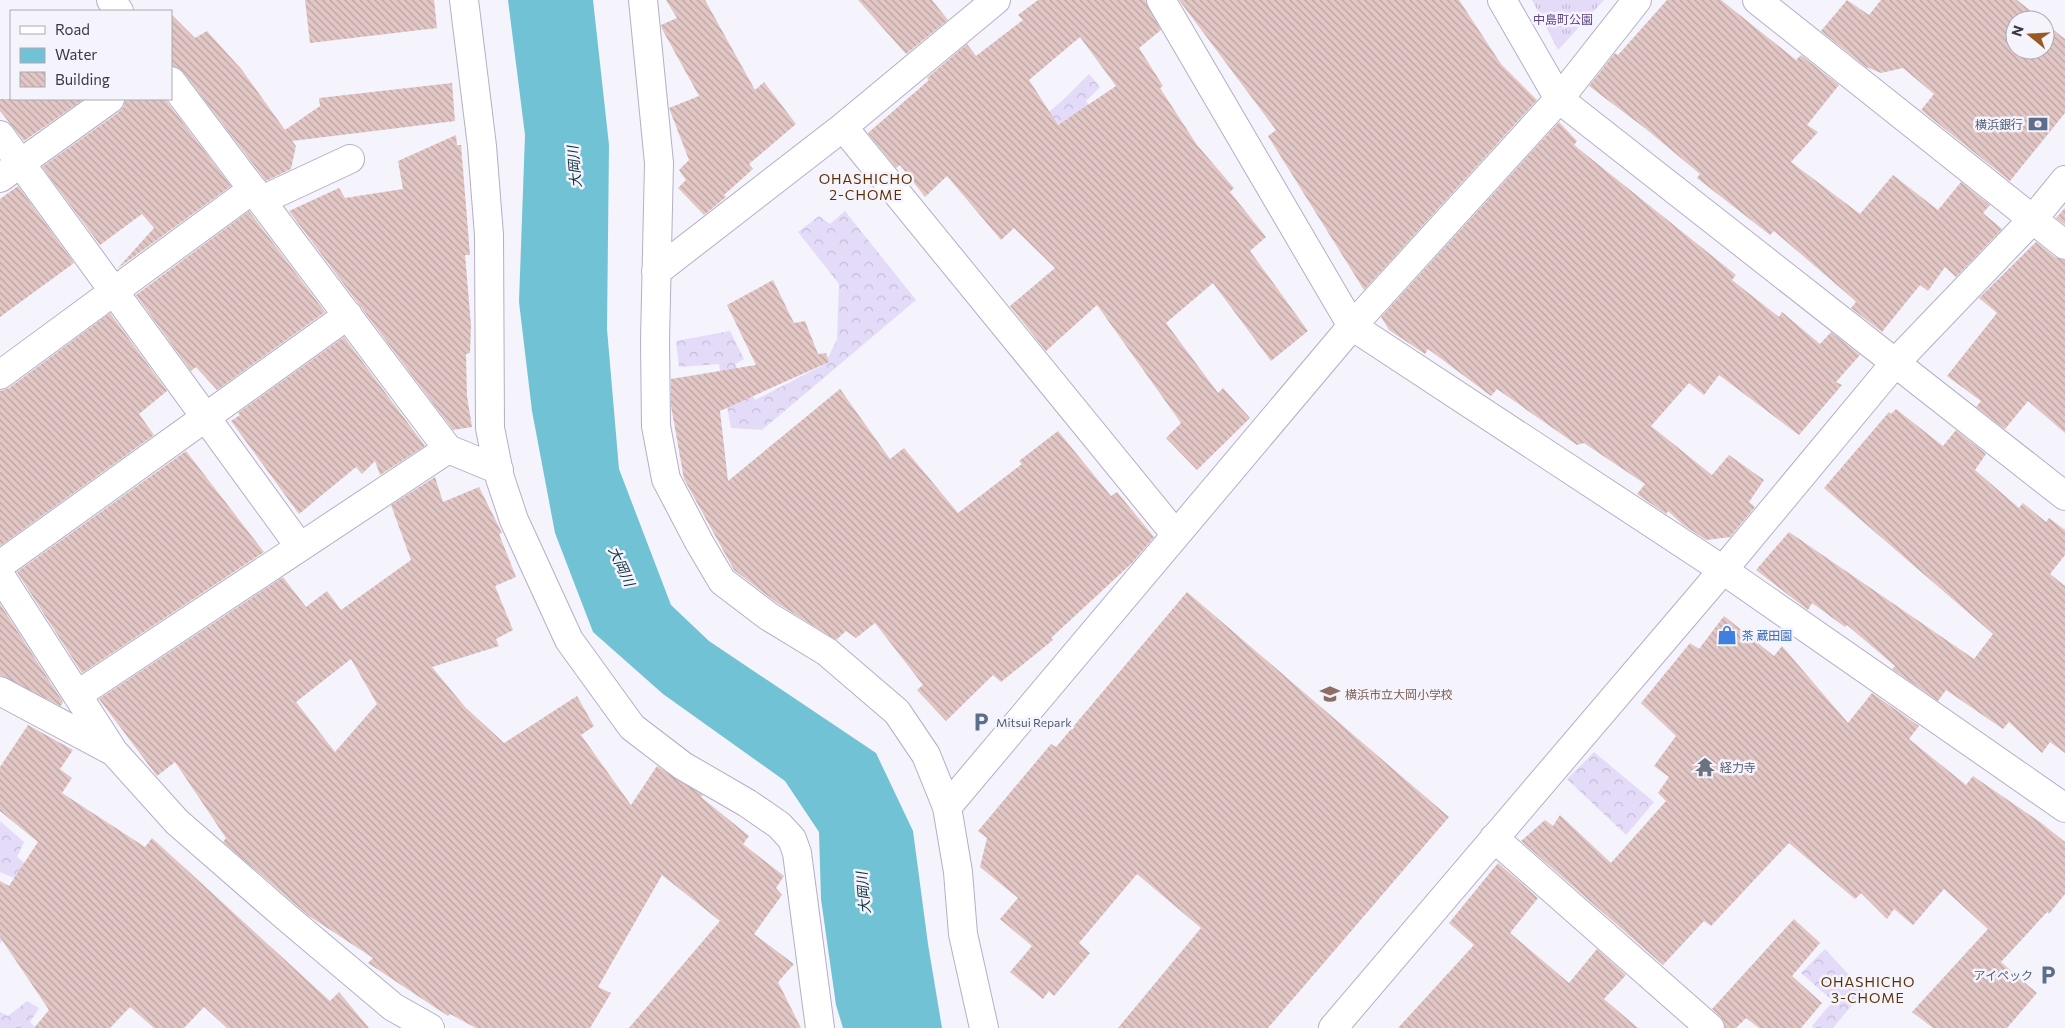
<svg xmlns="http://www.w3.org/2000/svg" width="2065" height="1028" font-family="Commissioner,'Noto Sans JP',sans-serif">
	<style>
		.forest { fill: url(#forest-crowns) }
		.park { fill: url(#park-tufts) }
		.water { fill: #71c2d5 }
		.building { fill: url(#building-back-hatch); fill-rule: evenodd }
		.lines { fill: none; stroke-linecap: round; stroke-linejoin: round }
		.minor-casing { stroke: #b5afc5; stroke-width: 30 }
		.minor { stroke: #fff; stroke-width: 28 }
		.labels { text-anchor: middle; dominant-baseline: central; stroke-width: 5; stroke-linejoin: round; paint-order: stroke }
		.park-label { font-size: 12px; fill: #5e4389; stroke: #f5f3fc }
		.service-label { font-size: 12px; fill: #4e5e75; stroke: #f5f3fc; text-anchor: end }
		.shop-label { font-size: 12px; fill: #366cbe; stroke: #f5f3fc; text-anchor: start }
		.education-label { font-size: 12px; fill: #785e54; stroke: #f5f3fc; text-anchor: start }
		.worship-label { font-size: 12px; fill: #5b616d; stroke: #f5f3fc; text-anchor: start }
		.water-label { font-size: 14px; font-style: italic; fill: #0a323b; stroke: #f5f3fc }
		.neighbourhood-label { font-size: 14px; letter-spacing: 1px; fill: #5b3108; stroke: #f5f3fc }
	</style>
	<defs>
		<pattern id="forest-crowns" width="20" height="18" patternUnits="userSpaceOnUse" patternTransform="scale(1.25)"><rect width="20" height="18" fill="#e4dbf9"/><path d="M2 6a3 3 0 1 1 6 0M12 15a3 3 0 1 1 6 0" fill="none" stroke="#c4bdd7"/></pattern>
		<pattern id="park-tufts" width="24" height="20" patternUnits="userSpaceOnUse" patternTransform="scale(1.25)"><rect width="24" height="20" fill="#e4dbf9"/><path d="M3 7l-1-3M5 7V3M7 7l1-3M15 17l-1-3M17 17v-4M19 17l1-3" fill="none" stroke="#c4bdd7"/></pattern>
		<pattern id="building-back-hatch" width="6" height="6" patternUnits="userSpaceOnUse" patternTransform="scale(1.25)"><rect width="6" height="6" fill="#e2c7c5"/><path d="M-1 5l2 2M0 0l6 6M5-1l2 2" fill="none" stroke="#b8a3a2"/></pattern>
	</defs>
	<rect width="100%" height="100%" fill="#f5f3fc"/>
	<!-- forest -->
	<path class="forest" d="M1089,74L1100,87L1086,101L1109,137L1074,115L1043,133L1039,120L1063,100Z
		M845,211L916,300L762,430L731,428L719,364L679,367L676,341L730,331L744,359L735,364L755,400L825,364L837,339L839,284L798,232L819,216L830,224Z
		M1594,752L1654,802L1626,835L1567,779Z
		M0,821L24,842L17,857L60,888L30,889L0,944V927L19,880L0,872Z
		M1825,949L1864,991L1833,1028H1813L1812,1026L1833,1001L1801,973Z
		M27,1001L39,1008L30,1022L36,1028H0V1012L8,1016Z"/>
	<!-- park -->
	<path class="park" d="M1532,0H1604L1558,50Z"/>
	<!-- water -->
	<path class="water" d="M508,0H593L609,145L607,329L619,469L671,605L709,641L876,753L913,831L928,944L942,1028H843L836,1005L821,899L819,832L785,781L663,694L593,632L555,533L532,411L519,302L525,135Z"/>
	<!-- building -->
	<path class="building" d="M305,0H434L437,28L310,43Z
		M666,0H705L755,90L764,82L796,124L749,164L753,169L724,195L726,197L704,215L678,188L686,180L679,170L689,160L669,108L699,96L662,29L661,25L677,18Z
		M858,0H932L948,20L906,54Z
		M1038,0H1145L1161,30L1139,48L1163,86L1160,88L1197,145L1234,188L1230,192L1266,237L1250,251L1308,331L1271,361L1213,283L1166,323L1218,393L1223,388L1250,418L1197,470L1166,438L1181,423L1097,305L1046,351L1010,306L1055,268L1014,228L1001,240L947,176L925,197L900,165L896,168L868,133L929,80L927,78L967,44L976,56L1023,20L1018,15ZM1080,37L1116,86L1058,125L1029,80Z
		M1179,0H1459L1501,64L1537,100L1364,290L1268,136L1276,130Z
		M1667,0H1721L1796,60L1801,55L1839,85L1807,125L1818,132L1791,162L1860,214L1893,175L1938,210L1961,182L1990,205L1983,213L2002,229L1956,277L1945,267L1928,291L1920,285L1882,332L1851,308L1856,302L1852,298L1774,231L1770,235L1697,178L1700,174L1646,129L1589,86L1615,53L1618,55Z
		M1847,0L1869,15L1881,0H2017L2042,20H2015V50H2045V23L2065,39V113L2010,181L1921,110L1934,94L1903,68L1881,73L1866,67L1821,31Z
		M171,14L195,38L207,31L242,70L285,130L320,106L319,98L452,83L455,121L292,141L296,146L291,169L266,181L183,72L171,66Z
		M0,99H84L24,141L0,111Z
		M125,99H165L231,186L117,269L154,228L142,214L100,245L42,167L119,112L124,106Z
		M1559,122L1577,141L1574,145L1736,275L1732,280L1779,317L1782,312L1820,344L1831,332L1860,355L1836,382L1842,385L1799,435L1719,375L1704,395L1689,383L1651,426L1712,475L1729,455L1764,480L1749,502L1755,507L1730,537L1706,540L1682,524L1668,511L1666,514L1637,494L1645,484L1584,443L1577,445L1497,389L1491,396L1428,349L1425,354L1389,330L1381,317Z
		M456,135L457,145H461L470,255H465L471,325L470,353L466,354L467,396L472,427L453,430L289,211L339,188L345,198L403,189L398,161Z
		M18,186L74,263L0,317V199Z
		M2065,208V225L2056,218Z
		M249,211L325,312L217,390L196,367L191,371L136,295Z
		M2036,242L2055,257L2065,260V433L2028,401L2005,429L1976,407L1981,401L1947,376L1997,313L1979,298Z
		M773,280L794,323L805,321L818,354L826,353L829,362L720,411L728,481L840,389L890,459L904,448L958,513L1022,464L1019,461L1058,431L1111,496L1117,492L1154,537L1132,563L1051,638L1053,640L1001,682L993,675L946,721L917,690L923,685L875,623L856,638L846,631L836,640L777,603L734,570L684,479L671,406V379L756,365L727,305Z
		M110,313L167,391L139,414L154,435L0,546V391L9,388Z
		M344,337L425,446L380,475L375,461L362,474L356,467L299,514L231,421L240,415L238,413Z
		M1896,409L1943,446L1956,430L1986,454L1975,470L2019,508L2023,503L2046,522L2049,518L2065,530V555L2050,574L2065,586V753L2050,742L2042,753L2009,722L2003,729L1946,690L1938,701L1892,669L1895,666L1847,625L1845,627L1812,603L1808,610L1756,570L1789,532L1974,659L1993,634L1824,488L1889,412L1891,414Z
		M186,451L264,552L82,673L17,572Z
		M435,477L443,502L479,487L502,533L499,534L516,577L495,586L513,630L496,639L499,646L432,667L465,707L504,743L577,696L594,726L581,735L631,805L657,766L703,795L701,797L749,836L743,844L784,876L776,888L782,895L754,934L794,964L778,982L801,1028H629L720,921L662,875L598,987L611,993L590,1028H476L450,1014L448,1016L368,963L373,958L309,916L223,842L226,838L175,762L157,776L99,699L283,577L306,607L327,591L341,610L411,560L391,505ZM351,659L377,704L335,752L296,702Z
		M1187,592L1449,817L1268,1028H1118L1201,928L1137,874L1079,943L1090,953L1054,996L1049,991L1043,999L1010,972L1032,946L1000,919L1018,898L980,867L987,838L978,831L1051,744L1056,747Z
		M0,604L63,702L61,706L0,675Z
		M1724,616L1774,656L1782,646L1848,723L1872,693L1919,726L1909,739L1966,785L1973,776L2040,822L2065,842V894L2049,914L2047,912L2001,962L2037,993L2007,1028H1933L1912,1012L1988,929L1944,889L1913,925L1894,909L1887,919L1861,893L1855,899L1789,843L1711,926L1704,921L1663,965L1521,841L1545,820L1553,826L1560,815L1611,863L1666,801L1658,793L1669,777L1654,766L1676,736L1641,703L1690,643L1699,649Z
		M28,725L73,750L60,769L72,778L62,793L145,847L152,838L330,1001L339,992L369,1028H227L204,1007L184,1028H154L130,1007L110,1028H34L49,1010L0,937V881L9,886L38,842L0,811V767Z
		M1498,863L1538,898L1510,933L1569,983L1597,949L1626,975L1604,999L1638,1028H1398L1474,945L1449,923Z
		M1794,919L1820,943L1792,976L1822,1003L1801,1028H1759L1746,1018L1736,1028H1725L1721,1017L1712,1009Z"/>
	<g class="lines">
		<defs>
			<path id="minor" d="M111,0L119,11
				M464,0L482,146L489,235L490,428L500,478L514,520L569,640L632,727L683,766L747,803L779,825L792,839L797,853L820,1028
				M643,0L659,163L655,341L656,426L666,479L699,542L722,581L768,616L827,652L897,712L926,755L947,807L958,872L963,934L984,1028
				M1161,0L1352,326L1723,570L2065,808
				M1502,0L1559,99L2065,496
				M1757,0L2065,245
				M171,81L448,449L499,470
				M843,127L1176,535
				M0,135L300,547
				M0,178L110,99
				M262,200L350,159
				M656,272L843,127L996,0
				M0,375L253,189
				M0,565L348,315
				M0,575L112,749
				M0,691L114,752L177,822L285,916L393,1007L430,1028
				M77,695L448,449
				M947,807L1352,326L1559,99L1637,0
				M1494,838L1710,1028
				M1333,1028L1723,570L1895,363L2033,219L2065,180"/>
		</defs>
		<!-- minor casing -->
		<use href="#minor" class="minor-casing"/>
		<!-- minor -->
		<use href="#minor" class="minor"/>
	</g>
	<!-- icons -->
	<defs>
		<symbol id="bank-bare" viewBox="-9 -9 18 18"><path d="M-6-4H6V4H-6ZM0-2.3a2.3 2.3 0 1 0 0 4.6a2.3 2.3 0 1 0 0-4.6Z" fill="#5c6f8a" stroke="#f5f3fc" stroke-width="2.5" paint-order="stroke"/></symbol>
		<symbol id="shop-bare" viewBox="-9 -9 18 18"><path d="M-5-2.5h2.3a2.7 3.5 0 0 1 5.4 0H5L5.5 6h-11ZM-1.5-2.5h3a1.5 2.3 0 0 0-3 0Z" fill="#3f7fe0" stroke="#f5f3fc" stroke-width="2.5" paint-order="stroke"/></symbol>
		<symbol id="school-bare" viewBox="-9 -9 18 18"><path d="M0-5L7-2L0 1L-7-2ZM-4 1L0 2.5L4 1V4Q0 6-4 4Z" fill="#8d6e63" stroke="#f5f3fc" stroke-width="2.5" paint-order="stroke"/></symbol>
		<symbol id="parking-bare" viewBox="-9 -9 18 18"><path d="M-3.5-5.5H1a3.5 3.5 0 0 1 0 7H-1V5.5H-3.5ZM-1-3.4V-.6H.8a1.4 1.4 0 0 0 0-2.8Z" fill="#5c6f8a" stroke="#f5f3fc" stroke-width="2.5" paint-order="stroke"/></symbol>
		<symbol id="temple-bare" viewBox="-9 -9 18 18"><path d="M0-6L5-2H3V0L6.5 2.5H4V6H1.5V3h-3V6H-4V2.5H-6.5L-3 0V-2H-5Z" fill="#6b7280" stroke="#f5f3fc" stroke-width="2.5" paint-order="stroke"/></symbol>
	</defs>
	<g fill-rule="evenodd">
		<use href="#bank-bare" x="2024" y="110" width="28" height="28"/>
		<use href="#shop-bare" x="1713" y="621" width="28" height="28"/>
		<use href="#school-bare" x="1316" y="680" width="28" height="28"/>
		<use href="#parking-bare" x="967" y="708" width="28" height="28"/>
		<use href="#temple-bare" x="1691" y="753" width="28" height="28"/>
		<use href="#parking-bare" x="2034" y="961" width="28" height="28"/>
	</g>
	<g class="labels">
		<!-- park labels -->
		<g class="park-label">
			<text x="1563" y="19">中島町公園</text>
		</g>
		<!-- service labels -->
		<g class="service-label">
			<text x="2023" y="124">横浜銀行</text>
			<text x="996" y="722" text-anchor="start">Mitsui Repark</text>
			<text x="2033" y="975">アイペック</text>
		</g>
		<!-- shop labels -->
		<g class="shop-label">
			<text x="1742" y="635">茶 蔵田園</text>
		</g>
		<!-- education labels -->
		<g class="education-label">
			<text x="1345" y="694">横浜市立大岡小学校</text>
		</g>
		<!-- worship labels -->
		<g class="worship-label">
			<text x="1720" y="767">経力寺</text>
		</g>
		<!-- water labels -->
		<g class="water-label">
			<text transform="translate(574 167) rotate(-95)">大岡川</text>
			<text transform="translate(622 566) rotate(65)">大岡川</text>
			<text transform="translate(863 893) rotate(-95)">大岡川</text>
		</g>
		<!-- neighbourhood labels -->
		<g class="neighbourhood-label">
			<text x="866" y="178">OHASHICHO<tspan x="866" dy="16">2-CHOME</tspan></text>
			<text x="1868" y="981">OHASHICHO<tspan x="1868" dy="16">3-CHOME</tspan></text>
		</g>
	</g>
	<!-- legend -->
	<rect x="10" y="10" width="162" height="90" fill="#f5f3fc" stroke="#aba9b2"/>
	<rect x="20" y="26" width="25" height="8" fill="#ffffff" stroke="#aba9b2"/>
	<text x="55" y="35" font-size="15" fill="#3c3942">Road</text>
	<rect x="20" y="48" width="25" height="15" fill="#71c2d5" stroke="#aba9b2"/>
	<text x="55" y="60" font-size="15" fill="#3c3942">Water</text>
	<rect x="20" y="72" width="25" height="15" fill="url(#building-back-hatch)" stroke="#aba9b2"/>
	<text x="55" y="85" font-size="15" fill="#3c3942">Building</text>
	<!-- north arrow -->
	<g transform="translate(2030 35) rotate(288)"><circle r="24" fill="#f5f3fc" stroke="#aba9b2"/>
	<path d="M0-4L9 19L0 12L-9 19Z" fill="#9a5a23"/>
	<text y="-8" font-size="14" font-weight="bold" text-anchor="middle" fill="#3c3942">N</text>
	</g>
</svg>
